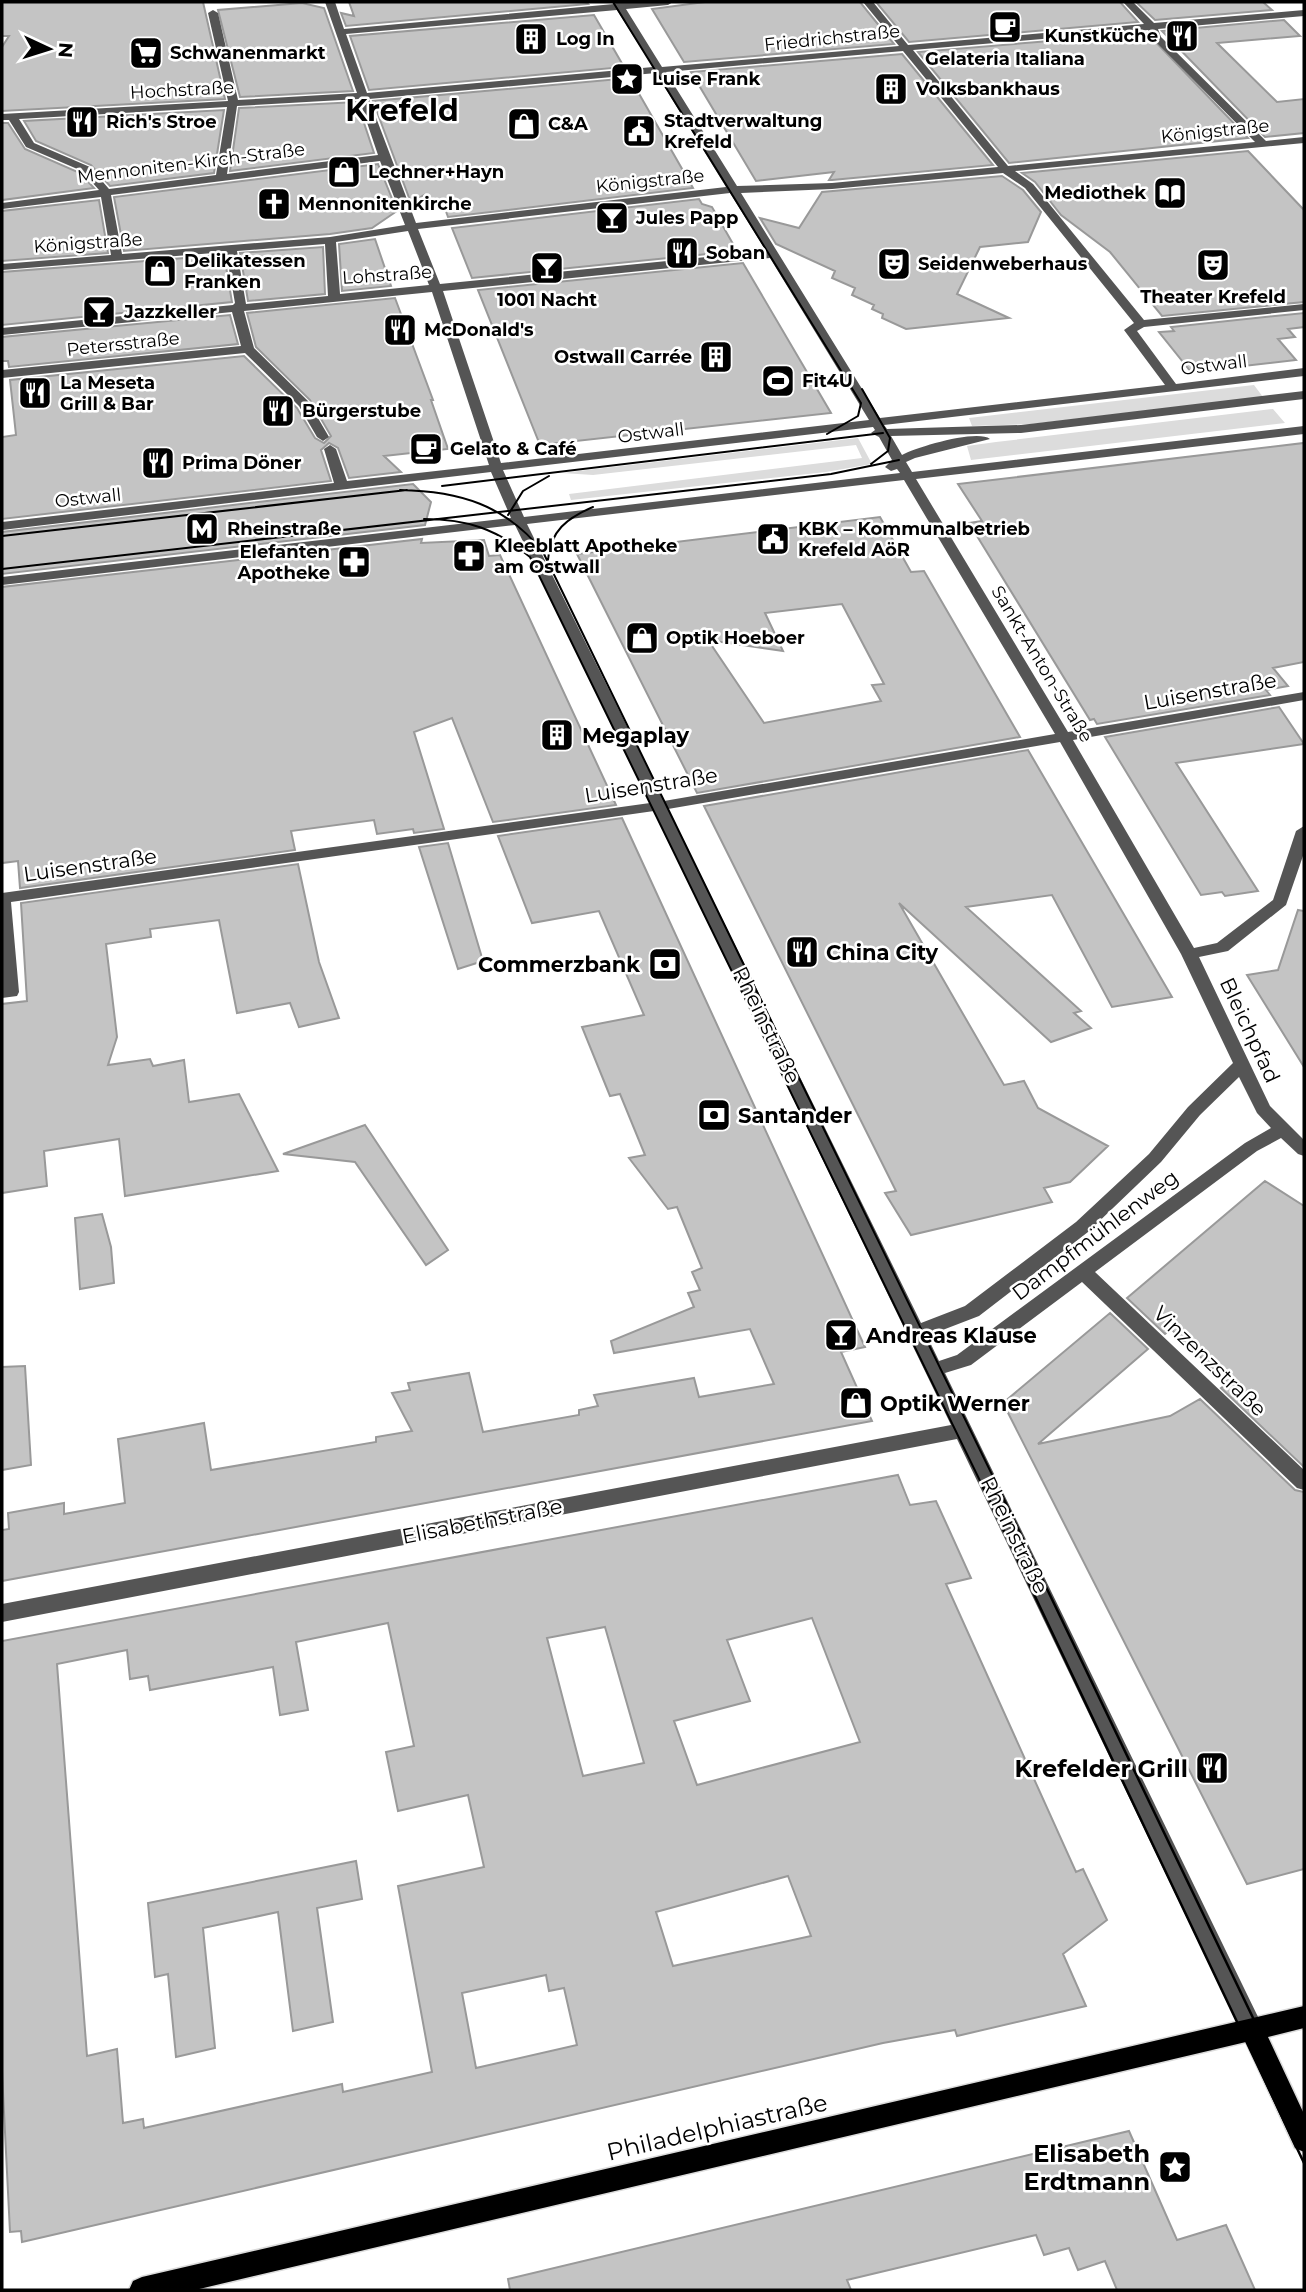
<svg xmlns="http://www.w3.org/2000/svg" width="1306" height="2292" font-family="Montserrat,sans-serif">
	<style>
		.green { fill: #dcdcdc }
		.building { fill: #c4c4c4; stroke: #999; stroke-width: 2; fill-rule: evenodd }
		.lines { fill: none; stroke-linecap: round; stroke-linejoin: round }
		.major-casing { stroke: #dbdbdb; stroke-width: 3 }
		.minor { fill: #555; fill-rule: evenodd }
		.major { fill: #000; fill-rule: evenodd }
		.tram-far1 { stroke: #000; stroke-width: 2 }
		.tram { stroke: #000; stroke-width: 2.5 }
		.labels { text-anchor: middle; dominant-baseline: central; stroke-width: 5; stroke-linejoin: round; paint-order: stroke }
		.far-poi-label { font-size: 18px; font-weight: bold; fill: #000; stroke: #fff; text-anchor: start }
		.far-street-label { font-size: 18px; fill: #000; stroke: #fff }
		.street-label { font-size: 21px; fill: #000; stroke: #fff }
		.poi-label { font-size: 21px; font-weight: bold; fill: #000; stroke: #fff; text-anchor: start }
		.near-poi-label { font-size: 24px; font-weight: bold; fill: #000; stroke: #fff; text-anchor: end }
		.near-street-label { font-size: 24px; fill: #000; stroke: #fff }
		.far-town-label { font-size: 30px; font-weight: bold; fill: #000; stroke: #fff }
	</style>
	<rect width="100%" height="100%" fill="#fff"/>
	<!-- green -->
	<path class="green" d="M1254,385L1263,397L1031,424L972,426L969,418Z
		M1273,409L1285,423L971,460L967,446L996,442Z
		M858,438L872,464L826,472L571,500L569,494L862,458L856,445L593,475L562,473Z"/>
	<!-- building -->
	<path class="building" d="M2,2H203L225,99L2,111V47L9,36H2Z
		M349,2H586L588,4L346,26L341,13L354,16Z
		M705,2H860L894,44L684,62L652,9Z
		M876,2H1120L1138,22L909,42Z
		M1136,2H1263L1272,10L1155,20Z
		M302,3L324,8L353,91L240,97L218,10Z
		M594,15L624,67L369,90L350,36Z
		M1284,20L1300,36L1217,43L1277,102L1304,99V133L1265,137L1162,31Z
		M1147,33L1248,138L1009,163L918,52Z
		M902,54L993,165L832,180H829L834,172L756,181L691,72Z
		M630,78L693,188L448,217L444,206L428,207L424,195L411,203L373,101Z
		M357,102L374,153L230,171L239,108Z
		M224,110L214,173L110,186L91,165L36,141L24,121Z
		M2,123H8L25,149L80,173L94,188L2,200Z
		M1248,151L1304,210V302L1162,316L1110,252L1061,215L1035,182L1022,173Z
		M378,164L397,211L372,228L330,234L124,251L114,197Z
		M1002,176L1023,190L1041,212L1028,242L980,247L957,294L1009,318L906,329L882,318L883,314L872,309L874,305L852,295L855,288L832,278L835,271L776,244L760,218L799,228L822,192Z
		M699,199L702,204L712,207L737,251L472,278L452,228Z
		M99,200L108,253L2,261V211Z
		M375,239L391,286L342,291L339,244Z
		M323,247L325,294L248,301L240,253Z
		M224,255L232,302L2,325V272Z
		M743,263L831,413L540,445L478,290Z
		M395,298L433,400H431L448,449L384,456L401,472L349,478L338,448L329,443L321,450L331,481L2,519V437L16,435L10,380L244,356L297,408L315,438L324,443L331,436L310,400L256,347L247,313Z
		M1304,313V327L1288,329L1295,337L1278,339L1296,360L1191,372L1159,332L1174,331L1171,327Z
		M230,315L238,344L9,367L8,361H2V337Z
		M1304,443V662L1273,668L1288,686L1266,690L1270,695L1097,724L1094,719L1090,720L969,523L982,521L958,484Z
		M413,484L431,502L425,525L2,574V532Z
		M880,517L911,572L924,571L1020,737L697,793L577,554ZM842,604L884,684L872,685L881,701L764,723L708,640L783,651L765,613Z
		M422,539L421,543L484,540L489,556L500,555L616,805L493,822L452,718L414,732L444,829L414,833L413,829L377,834L374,820L291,831L295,850L20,888L18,861L2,863V587Z
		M1279,707L1304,744L1176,763L1258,891L1225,896L1222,892L1201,895L1105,737Z
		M1028,750L1172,997L1112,1007L1052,895L966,907L1081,1011L1074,1013L1091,1028L1051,1042L899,903L1004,1085L1024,1081L1038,1108L1108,1146L1070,1182L1044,1188L1052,1202L911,1235L885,1193L896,1191L704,806Z
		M622,818L865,1347L841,1352L872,1421L2,1581V1530L9,1529L8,1513L64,1503V1514L125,1503L118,1439L204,1423L211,1470L376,1442V1437L412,1431L392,1393L410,1390L408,1383L469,1373L483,1432L579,1415V1410L598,1406L594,1395L694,1378L699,1397L774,1384L750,1329L614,1353L611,1341L694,1307L688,1293L700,1290L692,1272L702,1268L677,1207L668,1209L629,1158L645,1155L620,1094L610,1096L582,1027L644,1015L599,911L532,923L498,836Z
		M448,843L483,961L458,969L419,847Z
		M298,864L319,962L339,1018L299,1027L290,1003L237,1013L219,920L150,929L151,937L106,944L117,1037L108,1065L150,1059L153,1066L184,1060L189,1102L239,1094L278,1171L125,1196L119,1139L44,1151L47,1186L2,1193V1004L27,1001L21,903Z
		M1298,910L1304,911V1067L1247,975L1278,970Z
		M365,1125L448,1250L426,1265L355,1162L283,1154Z
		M1265,1181L1304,1206V1467L1221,1388L1228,1383L1171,1329L1165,1334L1127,1298Z
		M102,1214L111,1247L114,1283L80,1289L75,1218Z
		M1110,1313L1148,1349L1038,1444L1170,1416L1200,1399L1295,1490L1304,1492V1869L1247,1884L1003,1403Z
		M25,1366L31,1465L2,1470V1367Z
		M898,1475L910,1505L936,1501L971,1578L946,1584L1076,1872L1083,1869L1107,1920L1063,1954L1086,2006L957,2036L955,2030L883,2043L22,2242L21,2231L10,2232L2,2072V1641ZM812,1618L860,1742L697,1785L674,1721L750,1701L727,1640ZM388,1623L414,1746L386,1752L398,1811L468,1795L484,1867L398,1886L432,2072L343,2092L342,2084L144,2128L143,2119L123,2123L117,2049L87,2056L57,1664L127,1650L130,1679L148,1676L150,1690L273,1667L280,1715L308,1710L296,1642ZM605,1627L644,1763L583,1776L547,1638ZM788,1876L811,1936L673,1966L656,1912ZM546,1975L549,1991L564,1988L577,2045L476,2068L462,1993Z
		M356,1861L362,1899L317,1908L333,2022L293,2031L278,1912L203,1928L215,2048L176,2057L168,1974L155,1977L148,1903Z
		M1129,2131L1177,2240L1226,2225L1255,2290H1117L1105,2261L1078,2270L1069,2248L1044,2255L1036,2235L847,2280L851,2290H510L508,2279Z"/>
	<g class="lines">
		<defs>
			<path id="major" d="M1304,2006V2028L1268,2037L1304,2114V2152L1295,2148L1246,2042L195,2290H129L133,2281L142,2277Z"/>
		</defs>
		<!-- major casing -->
		<use href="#major" class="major-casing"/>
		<!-- minor -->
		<path class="minor" d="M325,2H335L344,29L614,4L612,2H673L668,5L626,9L662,67L899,46L863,2H873L908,45L1144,24L1123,2H1133L1154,23L1304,10V16L1158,29L1161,37L1266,141L1304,137V143L1015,171L1033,184L1144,320L1304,304V310L1144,327L1137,331L1176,384L1304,368V376L884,425L887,429L1021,425L1304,391V399L1021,433L891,436L902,455C917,447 977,429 990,439L915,458L906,462L912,472L1304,426V434L916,479L1068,732L1304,692V700L1073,740L1194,948L1217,943L1273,900L1296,831L1304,826V853L1286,905L1228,951L1199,957L1270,1106L1304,1140V1156L1298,1154L1281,1138L1257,1151L1095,1272L1304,1470V1490L1297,1488L1082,1282L971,1365L945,1373L1260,2021L1264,2029L1260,2037L1252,2040L1244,2037L957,1439L2,1622V1604L951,1425L654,811L11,902L19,992L17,996L2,998V893L650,803L515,525L2,585V577L511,518L491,472L2,530V522L334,483L324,449L330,445L336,449L347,481L489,465L432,292L244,311L254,348L308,401L329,437L323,441L317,437L299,406L245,353L2,378V370L241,346L232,312L2,335V328L233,305L235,303L226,252L2,270V264L111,255L101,197L2,209V203L99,190L82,171L26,147L9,120H2V114L228,101L208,13L213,10L218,13L238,100L357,93ZM617,10L653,67L367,93L346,34ZM1148,30L1154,40L1255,142L1008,166L913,50ZM903,51L998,167L832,183L737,186L666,72ZM656,73L726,187L416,223L369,99ZM359,99L378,155L227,174L237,106ZM227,107L216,175L109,189L90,167L34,143L19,119ZM380,161L405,225L330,237L122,254L111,195ZM1003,173L1025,188L1134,323L1124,330L1165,385L880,418L741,193L832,189ZM730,193L766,251L440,284L418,229ZM408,231L429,285L340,294L336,242ZM325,244L328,296L246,304L237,251ZM770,258L869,420L501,463L443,291ZM873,427L875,430L871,433L879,437L892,460L885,467L891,471L897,469L900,473L524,517L503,470ZM904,480L1055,734L664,801L527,524ZM1060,742L1181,954L1233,1063L1188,1107L1149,1154L1076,1222L965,1306L921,1323L668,809ZM1239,1077L1257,1113L1271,1128L1245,1143L957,1355L939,1361L927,1336L979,1316L1088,1232L1161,1162L1200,1115Z"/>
		<!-- major -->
		<use href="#major" class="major"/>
		<!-- tram-far1 -->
		<path class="tram-far1" d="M613,2L861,403L858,416L827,434
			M862,389L890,438L888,451L871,464
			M442,486L883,433
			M400,490C459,491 506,505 543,552L999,1489
			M508,515L523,491L549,476
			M424,519C467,519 497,529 530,557L984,1489
			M2,536L407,490
			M548,560C550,531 567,518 593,507
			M2,569L831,474L899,460"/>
		<!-- tram -->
		<path class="tram" d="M983,1487L1304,2163
			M998,1487L1304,2124"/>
	</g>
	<!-- icons -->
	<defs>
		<symbol id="cafe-square" viewBox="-11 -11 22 22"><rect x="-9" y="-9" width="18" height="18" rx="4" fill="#000" stroke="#fff"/><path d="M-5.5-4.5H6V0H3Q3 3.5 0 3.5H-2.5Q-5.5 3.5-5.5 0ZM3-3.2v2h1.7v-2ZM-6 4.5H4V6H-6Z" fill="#fff"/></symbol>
		<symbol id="restaurant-square" viewBox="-11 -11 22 22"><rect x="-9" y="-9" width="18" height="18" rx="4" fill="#000" stroke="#fff"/><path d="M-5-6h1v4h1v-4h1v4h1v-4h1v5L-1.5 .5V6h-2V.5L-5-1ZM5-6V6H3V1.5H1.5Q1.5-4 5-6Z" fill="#fff"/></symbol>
		<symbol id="building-square" viewBox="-11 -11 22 22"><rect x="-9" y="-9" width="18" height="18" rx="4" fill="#000" stroke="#fff"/><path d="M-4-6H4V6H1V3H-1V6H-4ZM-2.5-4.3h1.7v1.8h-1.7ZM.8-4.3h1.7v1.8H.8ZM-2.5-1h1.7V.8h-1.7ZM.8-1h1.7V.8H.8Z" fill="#fff"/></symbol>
		<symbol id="supermarket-square" viewBox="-11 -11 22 22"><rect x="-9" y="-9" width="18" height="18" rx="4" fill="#000" stroke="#fff"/><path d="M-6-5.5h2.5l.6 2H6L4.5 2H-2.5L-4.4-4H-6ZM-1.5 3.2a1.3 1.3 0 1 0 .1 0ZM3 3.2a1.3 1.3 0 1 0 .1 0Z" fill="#fff"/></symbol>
		<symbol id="sight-square" viewBox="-11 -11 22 22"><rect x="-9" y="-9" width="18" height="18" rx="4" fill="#000" stroke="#fff"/><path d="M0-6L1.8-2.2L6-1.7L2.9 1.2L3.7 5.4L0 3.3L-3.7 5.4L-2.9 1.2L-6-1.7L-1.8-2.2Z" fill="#fff"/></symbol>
		<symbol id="shop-square" viewBox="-11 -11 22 22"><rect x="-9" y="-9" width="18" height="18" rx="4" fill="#000" stroke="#fff"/><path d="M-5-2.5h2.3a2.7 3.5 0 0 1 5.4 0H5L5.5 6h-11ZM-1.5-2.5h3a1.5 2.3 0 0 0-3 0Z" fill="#fff"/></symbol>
		<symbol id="civic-square" viewBox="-11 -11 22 22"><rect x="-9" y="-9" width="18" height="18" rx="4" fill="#000" stroke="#fff"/><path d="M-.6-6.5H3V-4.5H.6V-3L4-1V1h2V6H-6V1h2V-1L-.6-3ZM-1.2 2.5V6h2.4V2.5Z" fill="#fff"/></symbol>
		<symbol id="library-square" viewBox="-11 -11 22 22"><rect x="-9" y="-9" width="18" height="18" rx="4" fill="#000" stroke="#fff"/><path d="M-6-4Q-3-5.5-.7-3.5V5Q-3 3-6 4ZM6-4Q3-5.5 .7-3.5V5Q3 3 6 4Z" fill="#fff"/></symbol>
		<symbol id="church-square" viewBox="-11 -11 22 22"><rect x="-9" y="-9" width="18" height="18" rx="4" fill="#000" stroke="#fff"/><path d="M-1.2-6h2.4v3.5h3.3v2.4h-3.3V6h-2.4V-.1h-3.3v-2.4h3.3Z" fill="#fff"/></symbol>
		<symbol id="bar-square" viewBox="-11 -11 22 22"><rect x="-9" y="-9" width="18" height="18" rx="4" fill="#000" stroke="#fff"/><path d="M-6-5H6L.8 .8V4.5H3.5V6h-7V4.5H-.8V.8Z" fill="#fff"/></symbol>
		<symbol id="theatre-square" viewBox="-11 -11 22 22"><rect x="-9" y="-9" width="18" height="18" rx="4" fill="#000" stroke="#fff"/><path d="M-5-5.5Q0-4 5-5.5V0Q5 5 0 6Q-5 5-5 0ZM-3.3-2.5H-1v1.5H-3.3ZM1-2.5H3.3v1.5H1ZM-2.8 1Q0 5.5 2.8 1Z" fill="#fff"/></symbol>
		<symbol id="stadium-square" viewBox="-11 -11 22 22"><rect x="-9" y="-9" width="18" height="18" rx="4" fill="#000" stroke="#fff"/><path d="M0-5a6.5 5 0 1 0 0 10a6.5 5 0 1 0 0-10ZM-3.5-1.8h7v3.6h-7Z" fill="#fff"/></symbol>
		<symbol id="metro-square" viewBox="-11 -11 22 22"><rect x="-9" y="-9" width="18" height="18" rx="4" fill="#000" stroke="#fff"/><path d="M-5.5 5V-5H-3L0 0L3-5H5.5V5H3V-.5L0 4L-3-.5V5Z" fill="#fff"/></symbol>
		<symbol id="pharmacy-square" viewBox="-11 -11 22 22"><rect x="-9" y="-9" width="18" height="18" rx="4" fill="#000" stroke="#fff"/><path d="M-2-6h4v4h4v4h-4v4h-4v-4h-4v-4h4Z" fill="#fff"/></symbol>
		<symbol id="bank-square" viewBox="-11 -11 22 22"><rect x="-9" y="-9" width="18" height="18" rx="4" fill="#000" stroke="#fff"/><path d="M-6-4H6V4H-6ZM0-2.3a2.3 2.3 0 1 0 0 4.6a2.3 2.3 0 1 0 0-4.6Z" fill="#fff"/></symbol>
	</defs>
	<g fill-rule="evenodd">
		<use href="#cafe-square" x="986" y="8" width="38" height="38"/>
		<use href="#restaurant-square" x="1163" y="17" width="38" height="38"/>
		<use href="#building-square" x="512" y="20" width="38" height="38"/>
		<use href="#supermarket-square" x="127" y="34" width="38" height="38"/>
		<use href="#sight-square" x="608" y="60" width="38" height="38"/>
		<use href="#building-square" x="872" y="70" width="38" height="38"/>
		<use href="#restaurant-square" x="63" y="103" width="38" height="38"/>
		<use href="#shop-square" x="505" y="105" width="38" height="38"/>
		<use href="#civic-square" x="620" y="112" width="38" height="38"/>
		<use href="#shop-square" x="325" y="153" width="38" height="38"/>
		<use href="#library-square" x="1151" y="174" width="38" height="38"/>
		<use href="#church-square" x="255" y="185" width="38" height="38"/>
		<use href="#bar-square" x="593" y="199" width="38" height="38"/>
		<use href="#restaurant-square" x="663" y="234" width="38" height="38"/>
		<use href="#theatre-square" x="875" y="245" width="38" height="38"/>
		<use href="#theatre-square" x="1194" y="246" width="38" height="38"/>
		<use href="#bar-square" x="528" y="249" width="38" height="38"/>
		<use href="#shop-square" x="141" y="252" width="38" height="38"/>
		<use href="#bar-square" x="80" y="293" width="38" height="38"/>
		<use href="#restaurant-square" x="381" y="311" width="38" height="38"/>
		<use href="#building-square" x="697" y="338" width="38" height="38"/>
		<use href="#stadium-square" x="759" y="362" width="38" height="38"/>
		<use href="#restaurant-square" x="16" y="374" width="38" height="38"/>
		<use href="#restaurant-square" x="259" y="392" width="38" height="38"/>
		<use href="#cafe-square" x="407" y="430" width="38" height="38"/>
		<use href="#restaurant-square" x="139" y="444" width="38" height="38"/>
		<use href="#metro-square" x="183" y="510" width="38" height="38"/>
		<use href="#civic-square" x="754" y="520" width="38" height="38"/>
		<use href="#pharmacy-square" x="450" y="537" width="38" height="38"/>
		<use href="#pharmacy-square" x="335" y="543" width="38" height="38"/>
		<use href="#shop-square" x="623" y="619" width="38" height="38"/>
		<use href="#building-square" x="538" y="716" width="38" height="38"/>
		<use href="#restaurant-square" x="783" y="933" width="38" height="38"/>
		<use href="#bank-square" x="646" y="945" width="38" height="38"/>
		<use href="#bank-square" x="695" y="1096" width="38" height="38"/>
		<use href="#bar-square" x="822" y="1316" width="38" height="38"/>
		<use href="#shop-square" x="837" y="1384" width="38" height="38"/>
		<use href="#restaurant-square" x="1193" y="1749" width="38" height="38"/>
		<use href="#sight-square" x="1156" y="2148" width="38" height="38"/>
	</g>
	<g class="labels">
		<!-- far-poi labels -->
		<g class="far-poi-label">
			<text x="1158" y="36" text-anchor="end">Kunstküche</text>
			<text x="556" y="39">Log In</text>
			<text x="170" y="53">Schwanenmarkt</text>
			<text x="1005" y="59" text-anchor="middle">Gelateria Italiana</text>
			<text x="652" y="79">Luise Frank</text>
			<text x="916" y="89">Volksbankhaus</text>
			<text x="664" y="121">Stadtverwaltung<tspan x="664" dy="21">Krefeld</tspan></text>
			<text x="106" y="122">Rich's Stroe</text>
			<text x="548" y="124">C&amp;A</text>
			<text x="368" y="172">Lechner+Hayn</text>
			<text x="1146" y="193" text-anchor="end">Mediothek</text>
			<text x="298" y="204">Mennonitenkirche</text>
			<text x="636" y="218">Jules Papp</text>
			<text x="706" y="253">Soban</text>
			<text x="184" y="261">Delikatessen<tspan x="184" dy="21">Franken</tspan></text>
			<text x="918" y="264">Seidenweberhaus</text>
			<text x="1213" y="297" text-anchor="middle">Theater Krefeld</text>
			<text x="547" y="300" text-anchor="middle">1001 Nacht</text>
			<text x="124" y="312">Jazzkeller</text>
			<text x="424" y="330">McDonald's</text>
			<text x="692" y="357" text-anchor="end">Ostwall Carrée</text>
			<text x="802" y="381">Fit4U</text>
			<text x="60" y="383">La Meseta<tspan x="60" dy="21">Grill &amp; Bar</tspan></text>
			<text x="302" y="411">Bürgerstube</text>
			<text x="450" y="449">Gelato &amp; Café</text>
			<text x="182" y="463">Prima Döner</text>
			<text x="227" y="529">Rheinstraße</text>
			<text x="798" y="529">KBK – Kommunalbetrieb<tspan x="798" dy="21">Krefeld AöR</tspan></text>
			<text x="494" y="546">Kleeblatt Apotheke<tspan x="494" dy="21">am Ostwall</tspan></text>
			<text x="330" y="552" text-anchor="end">Elefanten<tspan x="330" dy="21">Apotheke</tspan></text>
			<text x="666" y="638">Optik Hoeboer</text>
		</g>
		<!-- far-street labels -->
		<g class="far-street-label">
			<text transform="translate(832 38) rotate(-6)">Friedrichstraße</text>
			<text transform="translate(182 90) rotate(-3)">Hochstraße</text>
			<text transform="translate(1215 131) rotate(-6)">Königstraße</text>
			<text transform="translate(191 163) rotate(-7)">Mennoniten-Kirch-Straße</text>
			<text transform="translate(650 181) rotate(-6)">Königstraße</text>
			<text transform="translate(88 243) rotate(-4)">Königstraße</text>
			<text transform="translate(387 275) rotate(-4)">Lohstraße</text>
			<text transform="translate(123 344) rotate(-6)">Petersstraße</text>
			<text transform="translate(1214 365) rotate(-7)">Ostwall</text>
			<text transform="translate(651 433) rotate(-7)">Ostwall</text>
			<text transform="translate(88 498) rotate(-6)">Ostwall</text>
			<text transform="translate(1042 664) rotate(59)">Sankt-Anton-Straße</text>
		</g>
		<!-- street labels -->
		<g class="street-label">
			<text transform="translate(1210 691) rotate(-10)">Luisenstraße</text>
			<text transform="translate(651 785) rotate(-9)">Luisenstraße</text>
			<text transform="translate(90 865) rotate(-8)">Luisenstraße</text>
			<text transform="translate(767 1025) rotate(64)">Rheinstraße</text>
			<text transform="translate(1250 1030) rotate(65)">Bleichpfad</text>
			<text transform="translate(1095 1235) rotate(-37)">Dampfmühlenweg</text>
			<text transform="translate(1210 1361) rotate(44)">Vinzenzstraße</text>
			<text transform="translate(482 1521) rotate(-11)">Elisabethstraße</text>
			<text transform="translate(1015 1535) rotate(64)">Rheinstraße</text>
		</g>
		<!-- poi labels -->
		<g class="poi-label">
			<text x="582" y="735">Megaplay</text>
			<text x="826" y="952">China City</text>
			<text x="640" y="964" text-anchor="end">Commerzbank</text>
			<text x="738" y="1115">Santander</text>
			<text x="866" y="1335">Andreas Klause</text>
			<text x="880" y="1403">Optik Werner</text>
		</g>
		<!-- near-poi labels -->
		<g class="near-poi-label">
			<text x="1188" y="1768">Krefelder Grill</text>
			<text x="1150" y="2153">Elisabeth<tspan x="1150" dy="28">Erdtmann</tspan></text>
		</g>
		<!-- near-street labels -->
		<g class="near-street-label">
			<text transform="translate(717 2127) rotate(-13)">Philadelphiastraße</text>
		</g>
		<!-- far-town labels -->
		<g class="far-town-label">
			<text x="402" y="110">Krefeld</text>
		</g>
	</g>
	<!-- border -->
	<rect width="1306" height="2292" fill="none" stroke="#000000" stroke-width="7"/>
	<!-- north arrow -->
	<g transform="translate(49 49) rotate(94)" stroke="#ffffff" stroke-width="5" paint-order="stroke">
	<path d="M0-5L12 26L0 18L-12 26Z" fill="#000000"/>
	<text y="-10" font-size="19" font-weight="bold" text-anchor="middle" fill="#000000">N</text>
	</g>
</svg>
